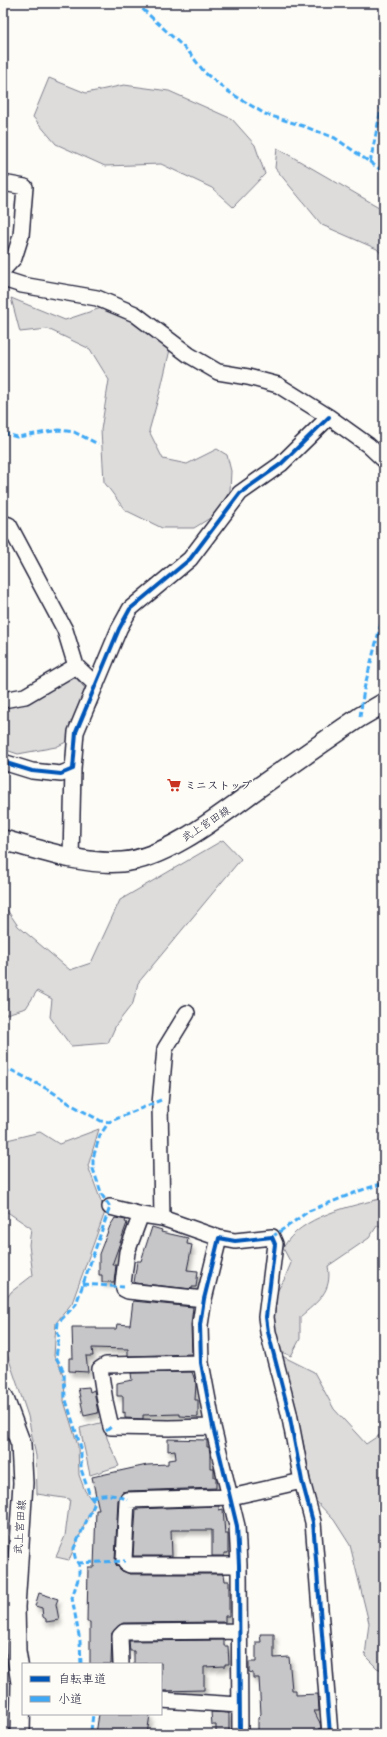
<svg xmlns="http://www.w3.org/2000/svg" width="387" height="1737" font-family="'Comic Neue','Klee One',sans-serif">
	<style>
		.green { fill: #dddcdb; stroke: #807f8b }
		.building { fill: #c6c6c8; stroke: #22223b; filter: url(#shadow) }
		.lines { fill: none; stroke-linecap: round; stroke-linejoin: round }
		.minor-casing { stroke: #22223b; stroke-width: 18 }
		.major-casing { stroke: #22223b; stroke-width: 22 }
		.minor { stroke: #fdfcf7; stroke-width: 15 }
		.major { stroke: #fdfcf7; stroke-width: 19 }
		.quiet { stroke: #3fa9f5; stroke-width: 3; stroke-dasharray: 6 3; stroke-linecap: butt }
		.cycleway-casing { stroke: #fdfcf7; stroke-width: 6 }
		.cycleway { stroke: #0057b8; stroke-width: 4 }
		.labels { text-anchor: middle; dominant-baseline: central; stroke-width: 3; stroke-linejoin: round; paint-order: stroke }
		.poi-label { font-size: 11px; font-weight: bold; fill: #22223b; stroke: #fdfcf7; text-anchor: start }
		.street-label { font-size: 11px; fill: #22223b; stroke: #fdfcf7 }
	</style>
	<defs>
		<filter id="shadow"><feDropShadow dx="2.5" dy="4.5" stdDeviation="2" flood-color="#0004"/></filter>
	</defs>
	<rect width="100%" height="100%" fill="#fdfcf7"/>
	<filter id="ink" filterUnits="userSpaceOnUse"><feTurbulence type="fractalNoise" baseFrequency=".025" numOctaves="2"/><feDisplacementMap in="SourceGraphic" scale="8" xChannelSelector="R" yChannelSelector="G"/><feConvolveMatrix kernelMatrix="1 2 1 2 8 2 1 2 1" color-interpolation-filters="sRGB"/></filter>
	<g filter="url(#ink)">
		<!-- green -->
		<path class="green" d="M49,78L86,93L124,85L169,91L232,119L255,145L265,174L233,207L212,188L161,164L105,166L56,144L33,117Z
			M277,148L384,210V257L377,249L322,225L275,168Z
			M11,298L65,320L104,307L150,318L172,341L161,388L149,431L163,459L187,464L217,449L227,455L231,471L230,491L215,515L194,528H162L125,510L104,482L101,430L109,380L90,349L48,329L20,332Z
			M53,671L75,677L98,703L80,735L56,747L18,754L3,749V705Z
			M223,840L241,859L138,983L133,1003L116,1025L108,1043L71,1046L50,1017L52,999L37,991L26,1008L3,1015V904L18,926L70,970L91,963L120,900Z
			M99,1129L88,1166L105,1212L72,1303L56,1323L54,1356L60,1367L65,1380L64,1401L78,1446L79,1475L85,1491L94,1503L69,1560L56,1557L65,1536L70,1499L37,1494L36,1456L28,1416L3,1342V1304L11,1292L33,1275L29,1245L31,1228L3,1209V1141L40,1132L59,1144Z
			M384,1198V1226H377L369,1238L328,1266C333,1292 317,1302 300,1317V1339L291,1356L277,1350L271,1301L284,1280L291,1263L283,1248C300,1216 351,1206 384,1198Z
			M278,1354L314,1372L334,1409L366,1444L384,1432V1671L377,1668L365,1656L369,1623L350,1545L334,1520L314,1499L303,1441Z
			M104,1422L107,1438L119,1466L90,1475L80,1428Z"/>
		<!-- building -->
		<path class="building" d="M115,1218L126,1220L125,1222L127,1223L112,1265H116L114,1282H102V1275H99V1254L110,1226Z
			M152,1227L162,1230L161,1232L188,1238L187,1244L192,1245L187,1270L198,1271L196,1287H192V1289L134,1283L137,1261H141Z
			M133,1301L193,1307L191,1325L192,1354L128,1356V1349L92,1348L93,1356H86L88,1372L69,1371V1358H73L72,1327H96V1329H116L117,1324L130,1325Z
			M192,1372L196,1383L195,1400H198V1417L180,1416V1414L143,1415V1419L125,1418V1412L123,1413V1396H117V1383L132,1380L131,1373Z
			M89,1387L90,1392L94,1390L98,1413L84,1416L78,1388Z
			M168,1439L207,1440V1447H209L210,1454V1468H214V1477H216V1488L127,1491L122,1492L118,1500L115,1560L116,1565L122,1571L130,1574H224L225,1581H229V1616H225V1622L123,1623L118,1626L112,1633L111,1664H90V1622H87L88,1567H94L96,1510H99L92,1477L147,1465L168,1464V1460L176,1459L175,1450L168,1451Z
			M219,1506V1510L223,1509L225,1534H228V1553H224V1556H212V1530H171L172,1556H133L136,1509Z
			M39,1593L58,1599L56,1604L59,1620L46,1622V1619L43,1617L42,1608L35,1606Z
			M260,1634H274V1658L289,1657L292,1690H296V1695L318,1694L319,1711H314L320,1723L321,1728L319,1729L321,1734H262L258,1732V1717L261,1714L259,1678H253V1673L249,1672V1662H256V1642H261Z
			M224,1640V1646H228L229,1664H225V1666L204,1667V1690L161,1691V1663L134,1664V1651H130L129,1641Z
			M211,1712L229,1713V1734H216V1725H212Z
			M99,1714H147L150,1715L147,1734H96Z"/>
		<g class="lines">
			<defs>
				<path id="minor" d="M3,183L25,187L21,236L14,258L3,270
					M3,279L22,285L97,298L135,314L189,355L218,372L248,377L278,385L329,417L368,445L384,460
					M3,523L9,525L65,630L76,666L96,685
					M3,700L25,696L76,666
					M3,762L32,771L61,774L73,769L76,732L119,629L130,609L190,559L240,493L281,464L329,417
					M71,858L73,769
					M110,1207L142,1215
					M162,1218L160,1104L165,1049L187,1013
					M204,1299L128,1291L124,1289L123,1284L127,1252L140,1217L142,1215L162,1218L219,1238
					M201,1363L106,1365L100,1369L105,1401L111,1427L169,1428L213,1427
					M239,1565H130L126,1563L124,1560L127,1500L231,1497L302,1481
					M121,1664L120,1636L124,1632L240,1631
					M161,1700L239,1705
					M240,1734L239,1565L237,1526L213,1427L201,1363L200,1325L204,1299L219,1238L235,1241L272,1237L275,1244L266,1317L268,1332L289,1413L302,1481L313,1522L330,1734"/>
				<path id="major" d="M3,840C41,850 82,865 122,862C166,859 222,814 258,788C292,764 326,740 360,717L384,703
					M3,1396L21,1444L23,1483L15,1607L16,1651L21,1683L20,1734"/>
			</defs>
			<!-- minor casing -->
			<use href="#minor" class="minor-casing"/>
			<!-- major casing -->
			<use href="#major" class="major-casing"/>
			<!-- minor -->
			<use href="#minor" class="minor"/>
			<!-- major -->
			<use href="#major" class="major"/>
			<!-- quiet -->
			<path class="quiet" d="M136,3L189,52L205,73L229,92L265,114L303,126L335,138L384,172
				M370,163L384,94
				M3,433L17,437L59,430L74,432L98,444
				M360,717L364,689L384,612
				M3,1073L11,1070L51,1091L70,1104L101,1121L109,1122L161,1100
				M272,1237L309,1211L359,1191L384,1183
				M83,1284L124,1287
				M106,1431L111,1427
				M92,1498C101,1493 118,1494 127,1500
				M78,1563L125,1561
				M81,1664L80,1641L72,1598L79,1576V1565C75,1559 74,1555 74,1548L94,1505V1501L90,1496L81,1469V1448L65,1397L64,1372L56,1357L59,1337L57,1331L58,1323L76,1304L110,1207L102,1195L93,1169V1158L100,1135L109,1122
				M91,1731L93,1714"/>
			<defs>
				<path id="cycleway" d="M3,762L32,771L61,774L73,769L76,732L119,629L130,609L190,559L240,493L281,464L329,417
					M240,1734L239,1565L237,1526L213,1427L201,1363L200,1325L204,1299L219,1238L235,1241L272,1237L275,1244L266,1317L268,1332L289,1413L302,1481L313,1522L330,1734"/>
			</defs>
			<!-- cycleway casing -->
			<use href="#cycleway" class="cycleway-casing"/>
			<!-- cycleway -->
			<use href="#cycleway" class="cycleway"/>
		</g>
	</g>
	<!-- icons -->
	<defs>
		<symbol id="supermarket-bare" viewBox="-9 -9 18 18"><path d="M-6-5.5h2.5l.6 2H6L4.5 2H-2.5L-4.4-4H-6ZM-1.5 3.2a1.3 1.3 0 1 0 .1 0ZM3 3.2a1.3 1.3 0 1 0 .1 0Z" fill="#c8321e" stroke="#fdfcf7" stroke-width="2.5" paint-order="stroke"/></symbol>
	</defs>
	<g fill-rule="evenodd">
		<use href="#supermarket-bare" x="164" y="775" width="20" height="20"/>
	</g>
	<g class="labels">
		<!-- poi labels -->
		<g class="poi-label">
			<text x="185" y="785">ミニストップ</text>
		</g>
		<!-- street labels -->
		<g class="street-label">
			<text transform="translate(206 824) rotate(-33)">武上宮田線</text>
			<text transform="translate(20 1527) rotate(-86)">武上宮田線</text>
		</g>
	</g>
	<!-- margin -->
	<rect width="387" height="1737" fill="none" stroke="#fdfcf7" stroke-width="16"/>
	<rect x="8" y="8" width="371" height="1721" fill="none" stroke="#22223b" stroke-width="1.5" filter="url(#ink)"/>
	<!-- legend -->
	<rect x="22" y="1663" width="140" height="52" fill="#fdfcf7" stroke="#a5a5ac"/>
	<rect x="30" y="1676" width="20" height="6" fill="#0057b8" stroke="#a5a5ac"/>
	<text x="58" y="1683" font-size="12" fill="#22223b">自転車道</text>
	<rect x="30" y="1696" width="20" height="6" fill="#3fa9f5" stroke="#a5a5ac"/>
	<text x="58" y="1703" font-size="12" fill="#22223b">小道</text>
</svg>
